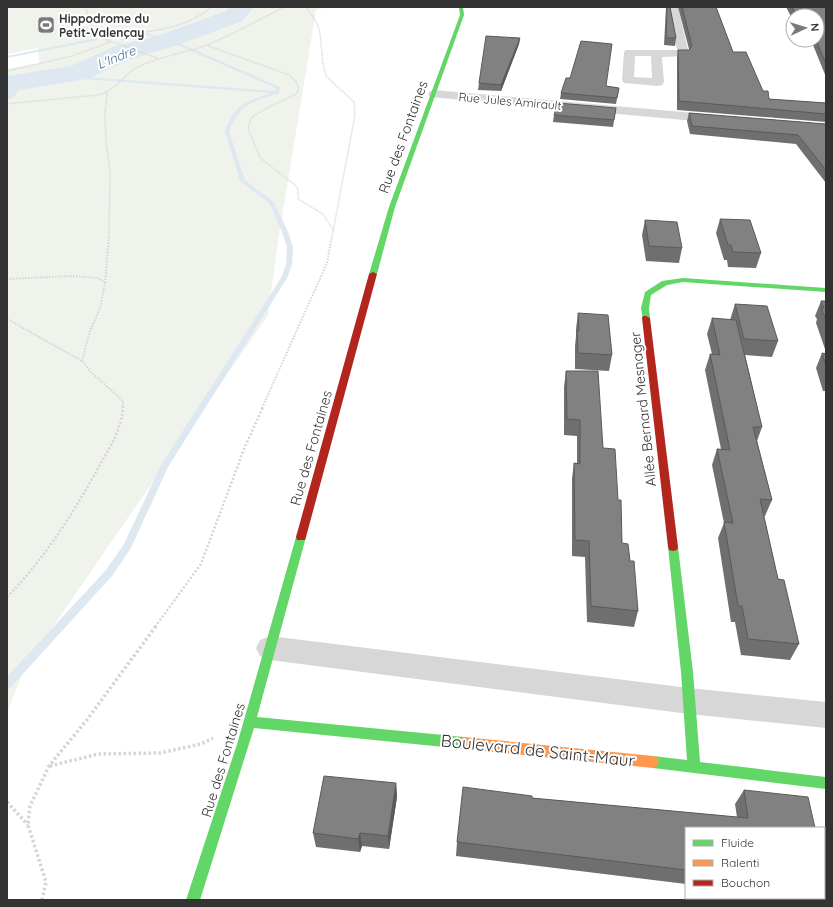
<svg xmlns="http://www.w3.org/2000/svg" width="833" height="907" font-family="Quicksand,sans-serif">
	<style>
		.green { fill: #eff3ec }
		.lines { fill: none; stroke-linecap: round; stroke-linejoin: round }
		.stream { fill: #dde8f0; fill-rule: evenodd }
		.canal { fill: #dde8f0; fill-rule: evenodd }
		.river { fill: #dde8f0; fill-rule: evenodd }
		.path-far3 { stroke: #d5d5d5; stroke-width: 1.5; stroke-dasharray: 1 1; stroke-linecap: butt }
		.path-far2 { stroke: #d5d5d5; stroke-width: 2; stroke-dasharray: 1.5 1.5; stroke-linecap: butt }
		.path-far1 { stroke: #d5d5d5; stroke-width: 2.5; stroke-dasharray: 2 2; stroke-linecap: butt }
		.path { stroke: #d5d5d5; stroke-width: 3.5; stroke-dasharray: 2.5 2.5; stroke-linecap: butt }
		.street { fill: #d7d7d7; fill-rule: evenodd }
		.fast { fill: #63d668; fill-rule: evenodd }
		.slow { fill: #ff974d; fill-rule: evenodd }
		.jam { fill: #b3261e; fill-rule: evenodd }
		.wall { fill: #6f6f6f }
		.shaded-wall { fill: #5a5a5a }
		.building { fill: #818181; stroke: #5a5a5a }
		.labels { text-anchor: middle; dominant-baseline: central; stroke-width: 4; stroke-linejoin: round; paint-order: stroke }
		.far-poi-label { font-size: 12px; font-weight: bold; fill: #333; stroke: #fff; text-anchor: start }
		.far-street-label { font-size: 12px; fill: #333; stroke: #fff }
		.far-water-label { font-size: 13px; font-style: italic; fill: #466f90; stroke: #fff }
		.street-label { font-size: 14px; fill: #333; stroke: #fff }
		.near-street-label { font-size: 17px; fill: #333; stroke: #fff }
	</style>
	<rect width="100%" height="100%" fill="#fff"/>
	<!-- green -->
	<path class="green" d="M7,7H327L316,10L277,248L268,315L25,667L7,713V69L39,63L38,48L7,54Z"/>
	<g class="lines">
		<!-- stream -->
		<path class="stream" d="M146,33L170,39L280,87L279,93C251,103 242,102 229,131L245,180L274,202L288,232L293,247L292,265L287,278L168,467L131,548L112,576L11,687L7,689V677L106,570L124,544L161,465L281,278L286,265L287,247L282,232L270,204L240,181L225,131C236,104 243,103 270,93L58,77L56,76L58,75L275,91L276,88L168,41L146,35L117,36L107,38L105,37L117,34Z
			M97,38L98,40L7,58V56Z"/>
		<!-- canal -->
		<path class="canal" d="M15,78L21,80L23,83L13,98L7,99C7,89 4,81 15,78Z"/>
		<!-- river -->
		<path class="river" d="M229,7H254L242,21L178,45L131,59L87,79L7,92V76L71,66L113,47L160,35L226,11Z"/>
		<!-- path-far3 -->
		<path class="path-far3" d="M86,7L88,19L98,36
			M306,7L317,23L320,33L323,64L326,76L354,102L355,115L332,237
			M59,18L86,35L99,37L157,58
			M99,37C136,32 182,33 211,7
			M206,45L289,75L296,82L299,89L296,94L263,110L251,118L248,128L260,158L294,184L298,189V199L323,214L334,231
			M7,71L72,56L110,42
			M107,93L105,114L106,144L110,170L109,237
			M7,104L98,95C119,89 123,74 140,66C162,56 185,53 207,45C233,34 259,20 284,7"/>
		<!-- path-far2 -->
		<path class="path-far2" d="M7,279L73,276L98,278L105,283L100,308L90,331L82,361L91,372L123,401V408
			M105,283L109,236
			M7,319L82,361
			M262,408L327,263L332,236"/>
		<!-- path-far1 -->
		<path class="path-far1" d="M7,597C46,557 74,512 101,463C111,445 122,428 123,407
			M155,627L201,564L244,449L263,407"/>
		<!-- path -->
		<path class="path" d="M50,766L98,754L160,753L201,744L213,738
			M7,802L28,825
			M42,900L46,882L28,825L30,806L49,766L86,721L156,626"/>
		<!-- street -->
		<path class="street" d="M668,7H678L689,54L687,56L662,57L664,82L662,85L658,86L624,83L622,80L624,52L626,50H677ZM635,56H651L652,78L634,77Z
			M434,90L717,115L722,116L724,119L722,122L717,123L430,97L428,94L430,91Z
			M270,636L689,688L826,702V728L689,714L270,660L260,656L256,648L260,640Z"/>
		<!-- fast -->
		<path class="fast" d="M459,7H463L464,15L395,207L377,274L373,276L369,274L389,207L460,15Z
			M683,278L826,288V292L683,282L667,285L651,295L649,308L650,318L646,320H643L641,308L645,292L662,281Z
			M301,533L305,534L306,537L257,717L464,737L468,739L470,743L468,747L464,749L254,728L200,900H186L238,741L296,537L297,534Z
			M673,543L677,544L678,547L693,672L700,762L826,777V789L653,768L649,766L647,762L649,758L653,756L687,760L681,672L668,547L669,544Z"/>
		<!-- slow -->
		<path class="slow" d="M464,737L653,756L657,758L659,762L657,766L653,768L464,749L460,747L458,743L460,739Z"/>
		<!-- jam -->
		<path class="jam" d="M373,272L377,274L306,537L305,540H297L296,537L369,274Z
			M643,316H646L650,318L678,547L677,550L673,551L669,550L668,547L642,318Z"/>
	</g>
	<!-- wall -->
	<path class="wall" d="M666,7H670L676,38L675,46L664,45Z
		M678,7H716L733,52L769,99L826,103V122L677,110V58L678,50H689V49Z
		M786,7H826V77L811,40H817V16H793V20Z
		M520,38L519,44L501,91L478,90L479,83Z
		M606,86L619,88L616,104L560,99L561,93Z
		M616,108L613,127L553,122L554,115Z
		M689,113L826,124V183L796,144L690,134L687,121Z
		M720,219L761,253L756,268L728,267L727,260H724L716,233Z
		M645,220L682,248L679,263L646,261L642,235Z
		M821,301H826V352L816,323L817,319L815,316Z
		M735,304L778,341L772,357L745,355L762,427L757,441L772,500L765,516H764L778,579L799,644L790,660L741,655L735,622H731L718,538L724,523L712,465L717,449H721L705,370L710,354H712L707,334L712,318L730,320Z
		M578,313L612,355L609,371L575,369V346L576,336V329Z
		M822,353L826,354V391H823L816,368Z
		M566,371L603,448L618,500L622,543L630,561L638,611L634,627L587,622L585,557L572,556V479L574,463H577V436L564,435V387Z
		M396,783L397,797L389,849L362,846L360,852L316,847L313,833Z
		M744,790L815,828H686V884L456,856L457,842L532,798L737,817L735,804Z"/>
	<!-- shaded-wall -->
	<path class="shaded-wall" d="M520,38L519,44L501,91V85Z
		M396,783L397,797L389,849L388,836Z
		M360,833L362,846L360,852L358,839Z"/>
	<!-- building -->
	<path class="building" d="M667,7H670L676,38H666Z
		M682,7H716L733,52H746L763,91H768L769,99L826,103V114L679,101L678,50H689L692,46Z
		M792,7H826V64L816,40H817V16H804L802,13H795Z
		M486,36L520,38L501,85L479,83Z
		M581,41L612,44L606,86L619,88L617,98L561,93L566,78H570Z
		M558,103L616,108L614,120L554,115Z
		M689,113L826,124V170L798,135L692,126Z
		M720,219L750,220L761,253L733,252L731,245H728Z
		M645,220L677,222L682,248L649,246Z
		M821,301H826V320L821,308H824Z
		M735,304L767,306L778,341L744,339Z
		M578,313L608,315L612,355L578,353L577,331H579Z
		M712,318L736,320L762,427H753L772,500L760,499L778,579L784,580L799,644L748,639L742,606H738L724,522L733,523L717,449L730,450L710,354L720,355Z
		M822,353L826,354V366Z
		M566,371H598L603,448L615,449L618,500H621L622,543L628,544L630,561H634L638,611L591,606L589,541L575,540L574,463L580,464V420L567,419Z
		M324,776L396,783L388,836L360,833L358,839L313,833Z
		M463,787L532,796V798L748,818L744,790L808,797L815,828H686V870L457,842Z"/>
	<!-- icons -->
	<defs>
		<symbol id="stadium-square" viewBox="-11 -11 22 22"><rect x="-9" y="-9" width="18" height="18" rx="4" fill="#7a7a7a" stroke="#fff"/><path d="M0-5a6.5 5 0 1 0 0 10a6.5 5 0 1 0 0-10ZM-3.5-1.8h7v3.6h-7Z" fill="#fff"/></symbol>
	</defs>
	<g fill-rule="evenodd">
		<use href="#stadium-square" x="36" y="15" width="20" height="20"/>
	</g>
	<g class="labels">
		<!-- far-poi labels -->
		<g class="far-poi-label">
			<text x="59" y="18">Hippodrome du<tspan x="59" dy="14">Petit-Valençay</tspan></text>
		</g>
		<!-- far-street labels -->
		<g class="far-street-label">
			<text transform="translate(510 101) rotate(5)">Rue Jules Amirault</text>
		</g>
		<!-- far-water labels -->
		<g class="far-water-label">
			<text transform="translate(116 57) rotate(-22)">L'Indre</text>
		</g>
		<!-- street labels -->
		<g class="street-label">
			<text transform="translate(403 137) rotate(-70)">Rue des Fontaines</text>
			<text transform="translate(643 409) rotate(-96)">Allée Bernard Mesnager</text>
			<text transform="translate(311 448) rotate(-74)">Rue des Fontaines</text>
			<text transform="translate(223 760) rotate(-73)">Rue des Fontaines</text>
		</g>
		<!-- near-street labels -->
		<g class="near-street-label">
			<text transform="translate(538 750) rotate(6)">Boulevard de Saint-Maur</text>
		</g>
	</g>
	<!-- border -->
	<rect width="833" height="907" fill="none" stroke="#333333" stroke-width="16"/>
	<!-- legend -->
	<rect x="685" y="827" width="140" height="72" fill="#ffffff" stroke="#adadad"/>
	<rect x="693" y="840" width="20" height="6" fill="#63d668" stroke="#adadad"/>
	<text x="721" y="847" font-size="12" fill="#333333">Fluide</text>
	<rect x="693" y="860" width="20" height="6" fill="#ff974d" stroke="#adadad"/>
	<text x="721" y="867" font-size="12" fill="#333333">Ralenti</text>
	<rect x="693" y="880" width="20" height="6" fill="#b3261e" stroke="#adadad"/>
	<text x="721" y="887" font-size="12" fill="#333333">Bouchon</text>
	<!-- north arrow -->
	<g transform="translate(805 28) rotate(86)"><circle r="19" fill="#ffffff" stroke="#adadad"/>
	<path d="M0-3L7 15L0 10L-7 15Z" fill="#7a7a7a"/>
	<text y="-6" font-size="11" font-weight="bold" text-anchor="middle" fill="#333333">N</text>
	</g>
</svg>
